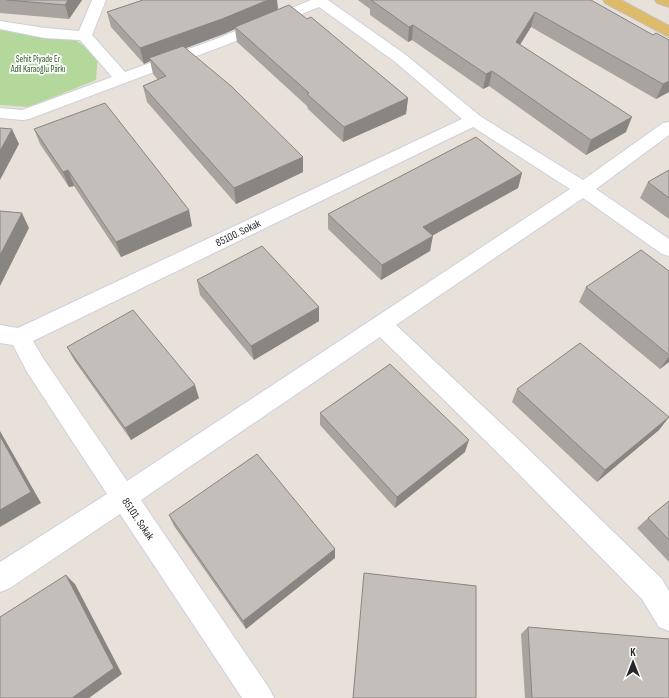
<svg xmlns="http://www.w3.org/2000/svg" width="669" height="698" font-family="'Sofia Sans Condensed',sans-serif">
	<style>
		.green { fill: #b4d89c }
		.lines { fill: none; stroke-linecap: round; stroke-linejoin: round }
		.minor-casing { stroke: #ccd0da; stroke-width: 2 }
		.major-casing { stroke: #c3c3c3; stroke-width: 2 }
		.minor { fill: #fff; fill-rule: evenodd }
		.major { fill: #debb68; fill-rule: evenodd }
		.wall { fill: #a8a39f }
		.shaded-wall { fill: #888582 }
		.building { fill: #c3beb9; stroke: #888582 }
		.labels { text-anchor: middle; dominant-baseline: central; stroke-width: 3.5; stroke-linejoin: round; paint-order: stroke }
		.far-park-label { font-size: 9px; fill: #305921; stroke: #fff }
		.street-label { font-size: 11px; fill: #272727; stroke: #fff }
	</style>
	<rect width="100%" height="100%" fill="#e8e1d9"/>
	<!-- green -->
	<path class="green" d="M0,25L60,30L98,55L96,80L29,107L0,105Z"/>
	<g class="lines">
		<defs>
			<path id="minor" d="M92,0H106L92,35L125,72L216,39L311,0H328L406,55L480,116L583,180L663,123L669,122V135L596,189L669,239V256L662,254L583,198L396,325L520,441L662,579L669,591V631L659,627L642,599L502,457L380,337L141,500L269,688L274,698H242L120,514L10,588L0,592V562L107,494L27,372L13,345L0,343V325L18,328L462,119L394,61L319,7L226,45L29,119L23,120L0,118V108L22,110L112,77L80,40L45,38L0,29V21L45,28L79,31ZM473,127L570,189L127,481L43,358L33,341Z"/>
			<path id="major" d="M603,0H621L669,26V37L605,3Z
				M655,0H669V7L657,3Z"/>
		</defs>
		<!-- minor casing -->
		<use href="#minor" class="minor-casing"/>
		<!-- major casing -->
		<use href="#major" class="major-casing"/>
		<!-- minor -->
		<use href="#minor" class="minor"/>
		<!-- major -->
		<use href="#major" class="major"/>
	</g>
	<!-- wall -->
	<path class="wall" d="M0,0H82L69,19L0,13Z
		M143,0H277L278,10L408,98L406,114L343,142L308,109L307,106L237,42L235,29L185,48L303,172L236,204L147,102L143,86L158,80L153,74L150,61L144,64L111,27L107,12Z
		M358,0H591L653,35L669,40V92L656,99L531,27L520,45L626,132L586,155L489,86L483,89L412,40L408,42L370,15V9Z
		M34,129L192,226L121,257L74,186L69,187L40,144Z
		M669,170V219L640,198L648,182Z
		M522,173L518,188L432,235L430,251L381,280L328,229V214Z
		M669,271V362L660,369L579,302L586,287Z
		M197,280L319,307V321L254,360L200,295Z
		M67,347L199,398L131,440L74,360Z
		M517,389L669,417L659,430L597,482L512,402Z
		M320,413L465,452L395,508L320,425Z
		M669,501V562L637,528L648,518Z
		M169,515L335,549V558L246,629L174,526Z
		M528,627L669,698H525L521,634Z"/>
	<!-- shaded-wall -->
	<path class="shaded-wall" d="M68,0H82L69,19L65,5Z
		M268,0H277L278,12L235,27V29L224,34L151,61L149,58L150,61L144,64L140,48Z
		M535,12L531,27L512,57L516,42Z
		M413,25L412,40L408,42L409,27Z
		M492,71L489,86L483,89L486,74Z
		M669,81V92L656,99L663,84Z
		M408,98L406,114L343,142L344,127Z
		M632,117L626,132L586,155L591,140Z
		M12,129L19,144L0,180V151Z
		M303,157V172L236,204L234,188Z
		M68,170L74,186L69,187L63,172Z
		M522,173L518,188L421,242L423,227Z
		M189,210L192,226L121,257L116,242Z
		M22,213L29,228L0,286V255Z
		M433,236L430,251L381,280L382,265Z
		M319,307V321L254,360L251,346Z
		M669,356V362L660,369Z
		M195,385L199,398L131,440L125,428Z
		M669,417L659,430L597,482L605,470Z
		M0,431L41,503L0,527Z
		M469,440L465,452L395,508L397,497Z
		M335,549V558L246,629L243,621Z
		M66,575L75,584L122,674L89,698H72Z"/>
	<!-- building -->
	<path class="building" d="M7,0H68L65,5Z
		M143,0H268L222,19L140,48L107,12Z
		M371,0H591L653,35L656,33L669,40V81L663,84L535,12L516,42L632,117L591,140L492,71L486,74L413,25L409,27Z
		M289,5L307,19L311,17L408,98L344,127L307,94L309,93L235,27Z
		M183,46L231,86L303,157L234,188L143,86L166,76L149,58Z
		M105,103L189,210L116,242L68,170L63,172L34,129Z
		M0,128L12,129L0,151Z
		M476,137L522,173L423,227L433,236L382,265L328,214Z
		M669,170V198L648,182Z
		M0,211L22,213L0,255Z
		M262,246L319,307L251,346L197,280Z
		M641,250L669,271V355L586,287Z
		M133,310L195,385L125,428L67,347Z
		M580,343L669,417L605,470L517,389Z
		M390,364L469,440L397,497L320,413Z
		M0,436L31,492L0,510Z
		M257,454L335,549L243,621L169,515Z
		M669,501V540L648,518Z
		M364,573L476,586V698H353Z
		M66,575L114,668L72,698H0V617Z
		M528,627L669,639V698H532Z"/>
	<g class="labels">
		<!-- far-park labels -->
		<g class="far-park-label">
			<text x="38" y="59">Şehit Piyade Er<tspan x="38" dy="10">Adil Karaoğlu Parkı</tspan></text>
		</g>
		<!-- street labels -->
		<g class="street-label">
			<text transform="translate(238 233) rotate(-26)">85100. Sokak</text>
			<text transform="translate(138 519) rotate(56)">85101. Sokak</text>
		</g>
	</g>
	<!-- north arrow -->
	<g transform="translate(633 662)" stroke="#ffffff" stroke-width="3" paint-order="stroke">
	<path d="M0-3L7 15L0 10L-7 15Z" fill="#272727"/>
	<text y="-6" font-size="11" font-weight="bold" text-anchor="middle" fill="#272727">K</text>
	</g>
</svg>
